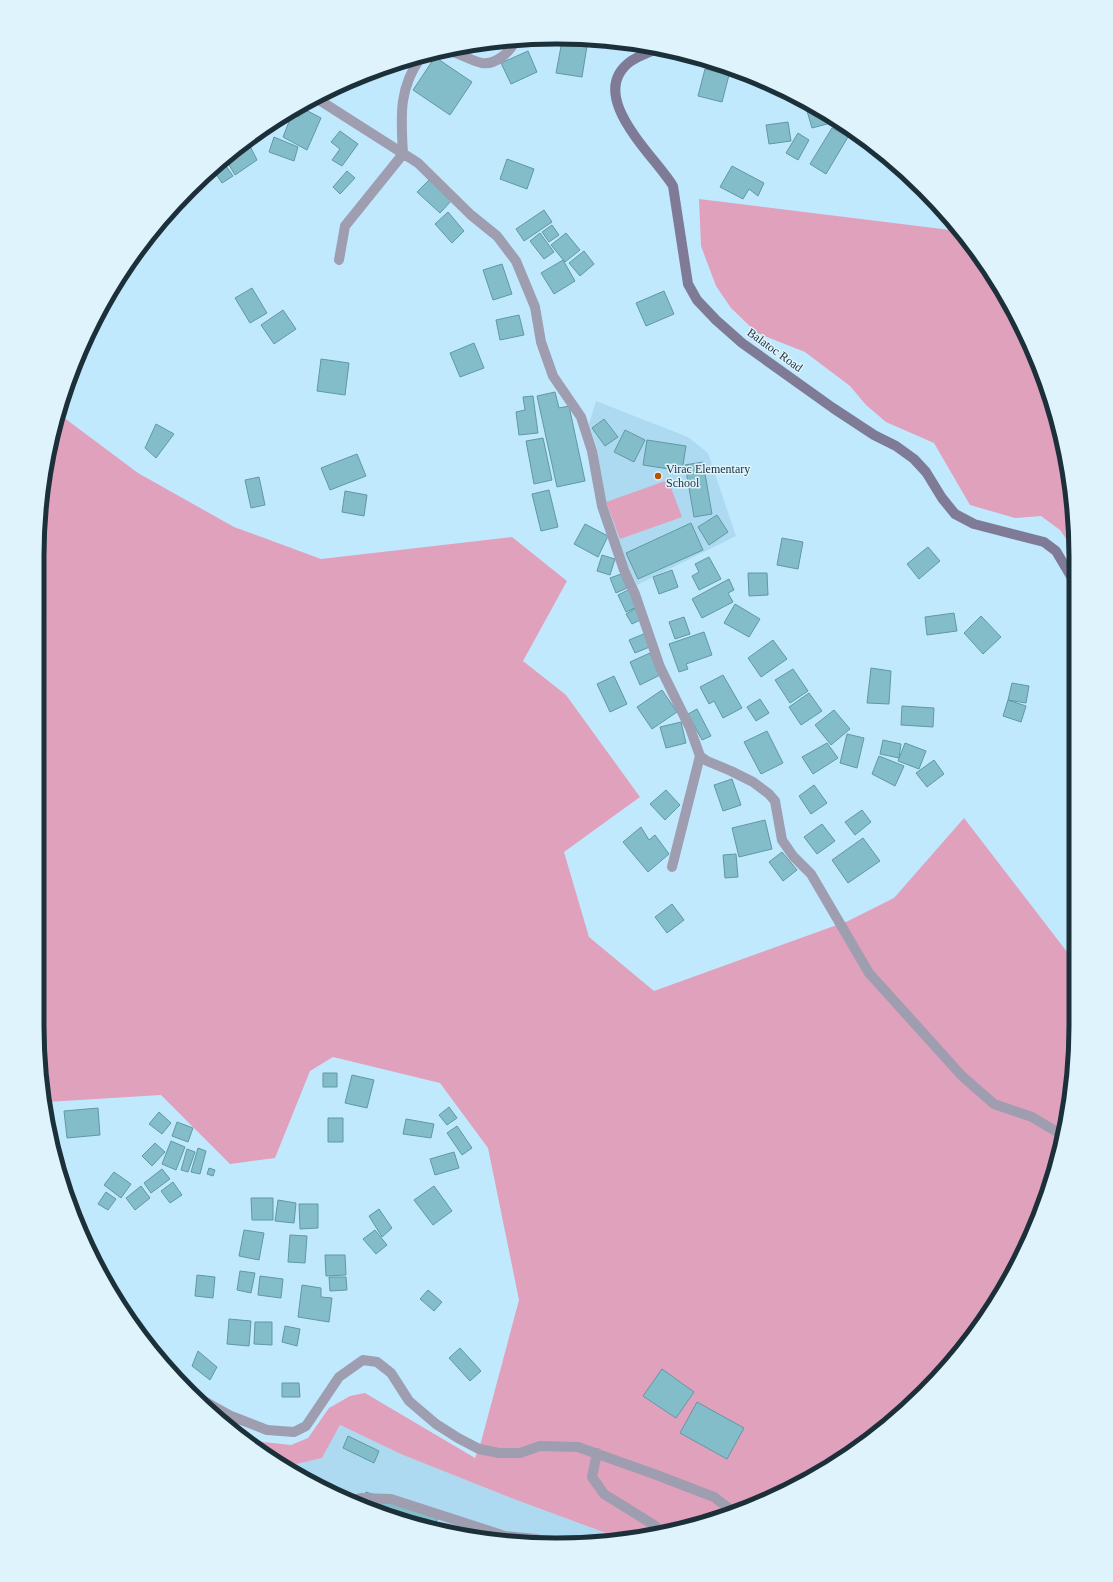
<svg xmlns="http://www.w3.org/2000/svg" width="1113" height="1582" font-family="'Times New Roman',serif">
	<style>
		.built { fill: #addaf1 }
		.green { fill: #e0a1bd }
		.building { fill: #83bdc9; stroke: #5f99a4 }
		.lines { fill: none; stroke-linecap: round; stroke-linejoin: round }
		.minor { stroke: #9f9db0; stroke-width: 10 }
		.secondary { stroke: #7f7b97; stroke-width: 10 }
		.poi-dot { fill: #b35403; stroke: #dff3fd; stroke-width: 1.5 }
		.labels { text-anchor: middle; dominant-baseline: central; stroke-width: 3; stroke-linejoin: round; paint-order: stroke }
		.street-label { font-size: 12px; fill: #1c303a; stroke: #dff3fd }
		.poi-label { font-size: 12px; fill: #1c303a; stroke: #dff3fd; text-anchor: start }
		.rim { fill: none; stroke: #1c303a; stroke-width: 5 }
	</style>
	<rect width="100%" height="100%" fill="#c1e9fe"/>
	<!-- built -->
	<path class="built" d="M596,401L688,437L708,453L736,536L637,585L623,556L603,498L597,448L589,424Z
		M340,1425L403,1455L511,1498L622,1539L557,1545L489,1541L357,1505L297,1475L284,1467L322,1458Z"/>
	<!-- green -->
	<path class="green" d="M699,199L958,231L1023,327L1058,422L1072,488V547L1060,530L1041,516L1015,518L970,505L934,443L886,422L866,405L850,386L805,352L757,333L731,308L716,286L701,246Z
		M59,414L138,473L234,527L321,559L512,537L567,581L523,661L566,695L640,797L564,852L589,937L654,991L848,921L894,898L964,818L1074,961L1075,1059L1058,1160L1023,1255L969,1342L899,1416L786,1492L658,1535L622,1539L511,1498L403,1455L340,1425L322,1458L284,1467L214,1416L210,1412L254,1441L291,1445L308,1438L329,1408L350,1396L365,1393L475,1458L481,1442L519,1300L488,1148L440,1083L333,1057L310,1071L275,1158L230,1164L161,1095L47,1102L37,1025V556L47,455Z
		M668,480L682,517L620,539L606,502Z"/>
	<!-- building -->
	<path class="building" d="M562,41L587,46L582,77L556,73Z
		M528,51L537,72L511,84L501,63Z
		M683,53L691,55L700,58L694,64Z
		M435,57L472,82L450,115L413,90Z
		M705,69L729,75L722,102L698,96Z
		M776,87L786,90L789,92L778,95Z
		M302,108L321,118L307,150L283,137L292,114L299,117Z
		M815,108L829,117L831,123L812,128L807,111Z
		M788,122L791,141L769,144L766,125Z
		M832,128L848,137L826,174L810,164Z
		M340,131L358,144L342,166L332,160L340,149L331,142Z
		M798,133L809,140L798,160L786,153Z
		M274,137L298,147L294,161L269,152Z
		M248,142L257,160L235,175L225,158Z
		M507,159L534,169L527,189L500,179Z
		M222,160L233,176L222,183L212,168Z
		M732,166L764,183L758,196L749,189L743,199L720,187Z
		M347,171L355,178L340,194L333,187Z
		M430,179L452,200L440,213L417,192Z
		M544,210L552,222L524,241L516,229Z
		M448,212L464,231L452,243L435,224Z
		M552,225L559,235L549,242L542,232Z
		M540,233L554,252L544,259L530,241Z
		M566,233L580,250L565,262L551,245Z
		M584,251L594,264L580,276L569,263Z
		M563,260L575,281L554,294L541,273Z
		M502,264L512,294L493,300L483,270Z
		M252,288L267,313L250,323L235,298Z
		M664,291L674,314L646,326L636,303Z
		M283,310L296,329L274,344L261,325Z
		M519,315L524,335L500,340L496,320Z
		M474,343L484,368L460,377L450,353Z
		M321,359L349,363L345,395L317,391Z
		M555,392L559,408L569,406L585,481L557,487L537,396Z
		M533,396L538,433L519,435L516,412L525,410L523,397Z
		M604,419L618,437L605,446L592,428Z
		M156,424L174,434L156,458L145,448Z
		M625,430L645,440L634,462L614,452Z
		M543,438L552,480L534,484L526,441Z
		M647,440L686,446L682,471L643,465Z
		M357,454L366,476L330,490L321,468Z
		M703,462L712,514L694,517L685,465Z
		M259,477L265,505L251,508L245,480Z
		M549,490L558,527L541,531L532,494Z
		M345,491L367,495L364,516L342,512Z
		M717,515L728,532L709,545L698,527Z
		M691,523L703,550L638,579L626,553Z
		M585,524L608,536L598,557L574,544Z
		M782,538L803,542L798,569L777,565Z
		M928,547L940,561L919,579L907,564Z
		M602,555L615,559L610,575L597,571Z
		M709,557L721,579L699,590L692,576L699,572L695,564Z
		M672,570L678,587L659,594L653,577Z
		M748,573H767L768,595L749,596Z
		M621,574L627,588L616,593L610,578Z
		M729,579L734,590L728,593L733,602L702,618L692,599Z
		M630,589L639,606L626,612L618,595Z
		M735,604L760,619L749,637L724,623Z
		M636,608L642,619L632,624L626,614Z
		M954,613L957,631L927,635L925,617Z
		M981,616L1001,637L983,654L964,633Z
		M684,617L690,634L675,639L669,622Z
		M704,632L712,655L686,664L688,669L679,672L669,644Z
		M646,633L652,646L635,653L629,640Z
		M773,640L787,659L761,677L748,658Z
		M650,653L660,675L640,685L630,662Z
		M871,668L891,671L889,704L867,703Z
		M793,669L808,691L790,703L775,680Z
		M723,675L742,708L723,718L714,701L709,704L700,687Z
		M614,676L627,704L610,712L597,684Z
		M1012,683L1029,686L1026,703L1008,700Z
		M662,690L677,712L652,729L637,707Z
		M809,693L822,711L801,725L789,707Z
		M760,699L769,713L756,721L747,707Z
		M1008,700L1026,706L1021,722L1003,716Z
		M902,706L934,708L933,727L901,725Z
		M697,709L711,736L702,740L688,714Z
		M834,710L850,729L831,745L815,725Z
		M681,722L686,743L666,748L660,727Z
		M767,731L783,763L761,774L744,742Z
		M847,734L864,738L857,768L840,763Z
		M883,740L901,744L899,758L880,754Z
		M827,743L838,758L813,774L802,757Z
		M905,743L926,751L919,769L898,761Z
		M879,756L904,766L895,786L872,774Z
		M934,760L944,774L927,787L916,773Z
		M732,779L741,805L723,811L714,785Z
		M814,785L827,803L811,814L799,796Z
		M666,790L680,805L665,820L650,804Z
		M862,810L871,822L855,835L845,822Z
		M765,820L772,849L739,857L732,828Z
		M822,824L835,841L817,854L804,837Z
		M641,827L649,840L655,835L669,854L648,872L623,842Z
		M863,838L880,861L848,883L832,860Z
		M782,852L797,870L783,881L769,862Z
		M736,854L738,877L725,878L723,855Z
		M672,904L684,920L667,933L655,917Z
		M323,1073H337V1087H323Z
		M352,1075L374,1080L367,1108L345,1103Z
		M449,1107L457,1118L447,1125L439,1115Z
		M98,1108L100,1135L67,1138L64,1111Z
		M159,1112L171,1123L162,1134L149,1124Z
		M328,1118H343V1142H328Z
		M406,1119L434,1124L431,1138L403,1134Z
		M177,1122L193,1128L188,1142L172,1136Z
		M457,1126L472,1148L462,1155L447,1133Z
		M171,1141L185,1147L176,1170L162,1164Z
		M155,1143L165,1152L152,1166L142,1156Z
		M198,1148L206,1151L200,1174L191,1172Z
		M187,1149L195,1152L188,1172L181,1170Z
		M454,1152L459,1168L435,1175L430,1159Z
		M209,1168L215,1170L213,1176L207,1174Z
		M162,1169L170,1179L151,1193L144,1183Z
		M114,1172L131,1184L121,1198L104,1185Z
		M173,1182L182,1195L170,1203L161,1191Z
		M141,1186L150,1198L135,1210L126,1198Z
		M434,1186L452,1211L433,1225L414,1200Z
		M106,1192L116,1199L108,1210L98,1204Z
		M251,1198H273V1220H252Z
		M278,1200L296,1203L294,1223L275,1221Z
		M299,1204H318V1228L300,1229Z
		M379,1209L392,1228L382,1237L369,1216Z
		M244,1230L264,1233L259,1260L239,1256Z
		M375,1230L387,1245L376,1254L363,1239Z
		M290,1235L307,1236L305,1263L288,1262Z
		M325,1255H345L346,1275L326,1276Z
		M240,1271L255,1273L251,1293L237,1290Z
		M197,1275L215,1277L213,1298L195,1296Z
		M260,1276L283,1279L281,1298L258,1295Z
		M329,1277H346L347,1290L330,1291Z
		M302,1285L321,1288V1297L332,1298L329,1322L298,1317Z
		M428,1290L442,1302L434,1311L420,1299Z
		M229,1319L251,1321L249,1346L227,1344Z
		M255,1322H272V1345L254,1344Z
		M285,1326L300,1329L297,1346L282,1342Z
		M460,1348L481,1371L470,1381L449,1358Z
		M198,1351L217,1367L210,1380L192,1366Z
		M662,1369L694,1392L676,1418L643,1396Z
		M282,1383H299L300,1397H282Z
		M697,1402L744,1428L727,1459L680,1433Z
		M348,1436L379,1451L374,1463L343,1448Z
		M366,1492L438,1517L435,1526L361,1506Z
		M443,1524L468,1529L467,1535L443,1528Z"/>
	<g class="lines">
		<!-- minor -->
		<path class="minor" d="M449,51C460,53 471,61 482,63C496,65 510,52 515,41
			M316,98L418,163L471,215L497,236L516,261L535,307L541,342L553,376L581,417L592,451L602,506L624,570L635,594L660,667L690,728L700,756L707,761L731,771L753,782L769,794L775,801L782,840L793,856L811,874L869,973L962,1076L994,1104L1032,1117L1062,1135
			M339,260L345,226L403,154C401,117 398,89 421,57
			M672,867L700,756
			M112,1292L118,1299L132,1322
			M197,1397L231,1416L267,1430L294,1432L306,1426L339,1377L363,1360L377,1362L391,1373L409,1401L436,1424L458,1438L479,1449L499,1453H520L540,1446L578,1447L654,1474L714,1497L731,1510
			M597,1453L592,1477L604,1494L654,1525L663,1533
			M348,1501L361,1498L391,1499L505,1536L536,1539L561,1545"/>
		<!-- secondary -->
		<path class="secondary" d="M656,49C648,53 639,56 631,61C584,95 655,156 673,186L688,284L697,300L716,320L742,343L833,408L874,435L896,446L914,459L926,472L942,498L955,514L974,524L1044,542L1056,551L1072,578"/>
	</g>
	<!-- markers -->
	<circle class="poi-dot" cx="658" cy="476" r="4"/>
	<g class="labels">
		<!-- street labels -->
		<g class="street-label">
			<text transform="translate(775 350) rotate(36)">Balatoc Road</text>
		</g>
		<!-- poi labels -->
		<g class="poi-label">
			<text x="666" y="469">Virac Elementary<tspan x="666" dy="14">School</tspan></text>
		</g>
	</g>
	<!-- crop -->
	<path d="M0 0H1113V1582H0ZM556 44H557A512 512 0 0 1 1069 556V1026A512 512 0 0 1 557 1538H556A512 512 0 0 1 44 1026V556A512 512 0 0 1 556 44Z" fill="#dff3fd" fill-rule="evenodd"/>
	<path class="rim" d="M556 44H557A512 512 0 0 1 1069 556V1026A512 512 0 0 1 557 1538H556A512 512 0 0 1 44 1026V556A512 512 0 0 1 556 44Z"/>
</svg>
